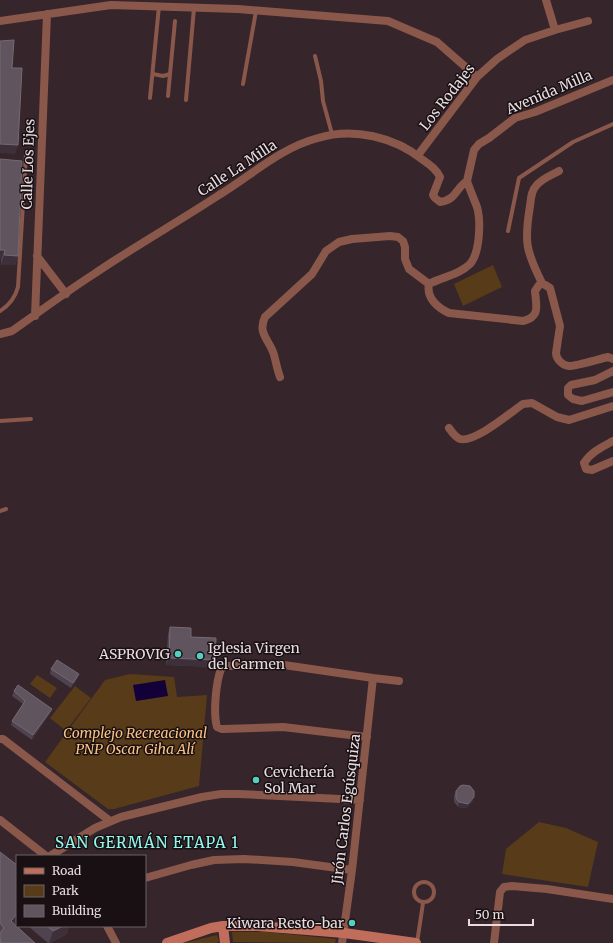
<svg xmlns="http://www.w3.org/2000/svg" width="613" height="943" font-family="Merriweather,serif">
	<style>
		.green { fill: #583b18 }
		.water { fill: #140038 }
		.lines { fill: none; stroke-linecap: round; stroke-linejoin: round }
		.lane { stroke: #8a574b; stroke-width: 4 }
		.street { stroke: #8a574b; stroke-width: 8 }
		.secondary { stroke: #c06e5b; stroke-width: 10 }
		.wall { fill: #4f4350 }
		.shaded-wall { fill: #3e303a }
		.building { fill: #60545f; stroke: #756973 }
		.poi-dot { fill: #57cec2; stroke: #181013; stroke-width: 1.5 }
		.labels { text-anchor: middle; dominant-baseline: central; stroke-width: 3; stroke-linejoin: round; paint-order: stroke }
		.street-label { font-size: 14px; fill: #e8dcdf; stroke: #181013 }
		.poi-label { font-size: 14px; fill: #e8dcdf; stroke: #181013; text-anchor: start }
		.park-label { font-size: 14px; font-style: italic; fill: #fcc282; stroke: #181013 }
		.neighbourhood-label { font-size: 15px; letter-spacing: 1px; fill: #90f9ed; stroke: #181013 }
	</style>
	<rect width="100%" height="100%" fill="#36252a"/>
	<!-- green -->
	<path class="green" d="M493,265L502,287L463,306L454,284Z
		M130,674L174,677L177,697L207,695L199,786L114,809H108L45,762L105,680Z
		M37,675L57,688L50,698L30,684Z
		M75,686L91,698L66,731L50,718Z
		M539,822L566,828L598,842L588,887L502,874L506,849Z
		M232,932H267L336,939L335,943L233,942Z
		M217,935L219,941L217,943H184Z"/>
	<!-- water -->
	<path class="water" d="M165,680L168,696L136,701L133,685Z"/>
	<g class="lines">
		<!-- lane -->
		<path class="lane" d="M315,56L321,81L323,101L332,134
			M153,74L163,76L170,74L175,21
			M243,84L256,11
			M168,96L170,74
			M150,98L159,6
			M186,100L194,8
			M508,231L519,178L573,142L613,124
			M0,311C10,305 15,298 18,287L26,154
			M0,421L31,419
			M0,511L6,509
			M414 892a10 10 0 1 1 20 0a10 10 0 1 1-20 0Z
			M417,943L423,903"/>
		<!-- street -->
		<path class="street" d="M546,0L555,30
			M0,21L111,5L238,9L388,21L437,42L477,77
			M418,155L477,77L497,59L525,40L555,30L588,21
			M467,181L474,150L479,144L489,138L515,118L535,112L613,80
			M37,256L66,294
			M542,283C526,251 524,242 530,206C531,199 531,191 536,186C541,179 552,175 559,171
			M429,284C426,298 438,308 449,313L523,321C541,317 536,305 535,291L539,285L542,283L550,288L560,326L556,353C556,359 563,366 569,366C576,366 599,359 608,357L613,359
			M429,284C442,277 459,275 470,264C480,253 481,221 477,207C474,199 470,190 467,181
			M35,316L47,14
			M0,334L12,331C39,312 66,292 94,274C135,246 178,222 219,195C252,175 280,148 318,138C353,127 395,137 423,160C430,165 436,169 440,177L433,195L435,198L440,202C456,200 455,189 467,181
			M613,371L595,380L571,385L568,388V395L573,399L582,401L613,392
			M280,377C277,369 276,362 274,355C270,340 257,334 265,317L312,274L326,251L339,242L352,239L390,236L398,237L403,241L405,247V259L409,269L429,284
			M449,428C452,432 455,437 460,439C475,443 511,412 523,404L532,403L557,417L569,420L613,406
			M613,441C602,447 591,452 584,463L586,469L592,470L613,461
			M367,737L283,727L222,729L217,727C213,713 216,682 221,669L225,666L284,665L373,678L399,681
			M0,739H3L110,821
			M0,820L46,856
			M50,856L95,828L121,817L202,797L221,794H239L360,800
			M145,878L191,865L214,860L244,859L293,862L352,870
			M107,926L116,943
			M342,943L352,870L373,678
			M494,943L500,892L504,887L512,886L547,889L613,899"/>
		<!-- secondary -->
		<path class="secondary" d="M223,926L225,943
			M167,943L211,928L223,926H258L344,933L416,943"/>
	</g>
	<!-- wall -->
	<path class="wall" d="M0,159L18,256L15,265H1V259H0Z
		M170,627L191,637L215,660L212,667L166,665L168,634Z
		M51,669L79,674L77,679L71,688L50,674Z
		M14,691L50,713L32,740L11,725L12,721L23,704L12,696Z
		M456,791L474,797L472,802L466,808L458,807L454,802V796Z
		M0,852L17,865V922L0,943Z
		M28,926H63L67,934L50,943H48Z"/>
	<!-- shaded-wall -->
	<path class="shaded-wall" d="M0,144L18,145L15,154L0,153Z
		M0,250H5L1,259H0Z
		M4,255L18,256L15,265H1Z
		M169,658L215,660L212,667L166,665Z
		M79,674L77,679L71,688L73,683Z
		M52,709L50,713L32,740L33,735Z
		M474,797L472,802L466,808L458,807L459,802Z
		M17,914V922L6,934L11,921Z
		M63,926H70L67,934L49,943L53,931Z"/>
	<!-- building -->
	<path class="building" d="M14,40L12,68H22L18,145L0,144V41Z
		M0,159L22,161L18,256L4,255L5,250H0Z
		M170,627L191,628V637L216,638L215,660L169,658Z
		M57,660L79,674L73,683L51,669Z
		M18,685L52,709L33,735L12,721L25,701L14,691Z
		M463,785L470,786L474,791V797L468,804L459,802L456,798V791L460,786Z
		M0,852L17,865V914L11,921L35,943H0L1,940L0,939V933L4,928L0,923Z
		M47,926H63L53,931Z"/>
	<!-- markers -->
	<g class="poi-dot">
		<circle cx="178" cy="654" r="4"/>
		<circle cx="200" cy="656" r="4"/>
		<circle cx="256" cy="780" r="4"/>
		<circle cx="352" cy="923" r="4"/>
	</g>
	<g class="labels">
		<!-- street labels -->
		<g class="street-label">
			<text transform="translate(549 92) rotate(-23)">Avenida Milla</text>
			<text transform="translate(447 97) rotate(-52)">Los Rodajes</text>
			<text transform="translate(28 164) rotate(-88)">Calle Los Ejes</text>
			<text transform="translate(237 168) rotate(-33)">Calle La Milla</text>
			<text transform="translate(346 809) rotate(-83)">Jirón Carlos Egúsquiza</text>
		</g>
		<!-- poi labels -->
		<g class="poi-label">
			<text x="208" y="648">Iglesia Virgen<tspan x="208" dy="16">del Carmen</tspan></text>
			<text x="170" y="654" text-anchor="end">ASPROVIG</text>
			<text x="264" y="772">Cevichería<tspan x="264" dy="16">Sol Mar</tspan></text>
			<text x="344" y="923" text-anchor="end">Kiwara Resto-bar</text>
		</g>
		<!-- park labels -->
		<g class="park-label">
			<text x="135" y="733">Complejo Recreacional<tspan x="135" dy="16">PNP Oscar Giha Alí</tspan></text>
		</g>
		<!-- neighbourhood labels -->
		<g class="neighbourhood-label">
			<text x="147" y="842">SAN GERMÁN ETAPA 1</text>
		</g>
	</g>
	<!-- legend -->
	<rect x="16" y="855" width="130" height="72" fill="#181013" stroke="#6b6265"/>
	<rect x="24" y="868" width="20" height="6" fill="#c06e5b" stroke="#6b6265"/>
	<text x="52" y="875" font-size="12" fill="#e8dcdf">Road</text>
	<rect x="24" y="885" width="20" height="12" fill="#583b18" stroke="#6b6265"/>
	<text x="52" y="895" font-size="12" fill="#e8dcdf">Park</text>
	<rect x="24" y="905" width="20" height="12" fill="#60545f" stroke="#6b6265"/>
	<text x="52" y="915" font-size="12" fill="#e8dcdf">Building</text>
	<!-- scale -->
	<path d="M469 919v6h64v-6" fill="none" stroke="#e8dcdf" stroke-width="2"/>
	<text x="475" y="919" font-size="12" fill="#e8dcdf" stroke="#181013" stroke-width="3" paint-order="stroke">50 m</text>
</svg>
